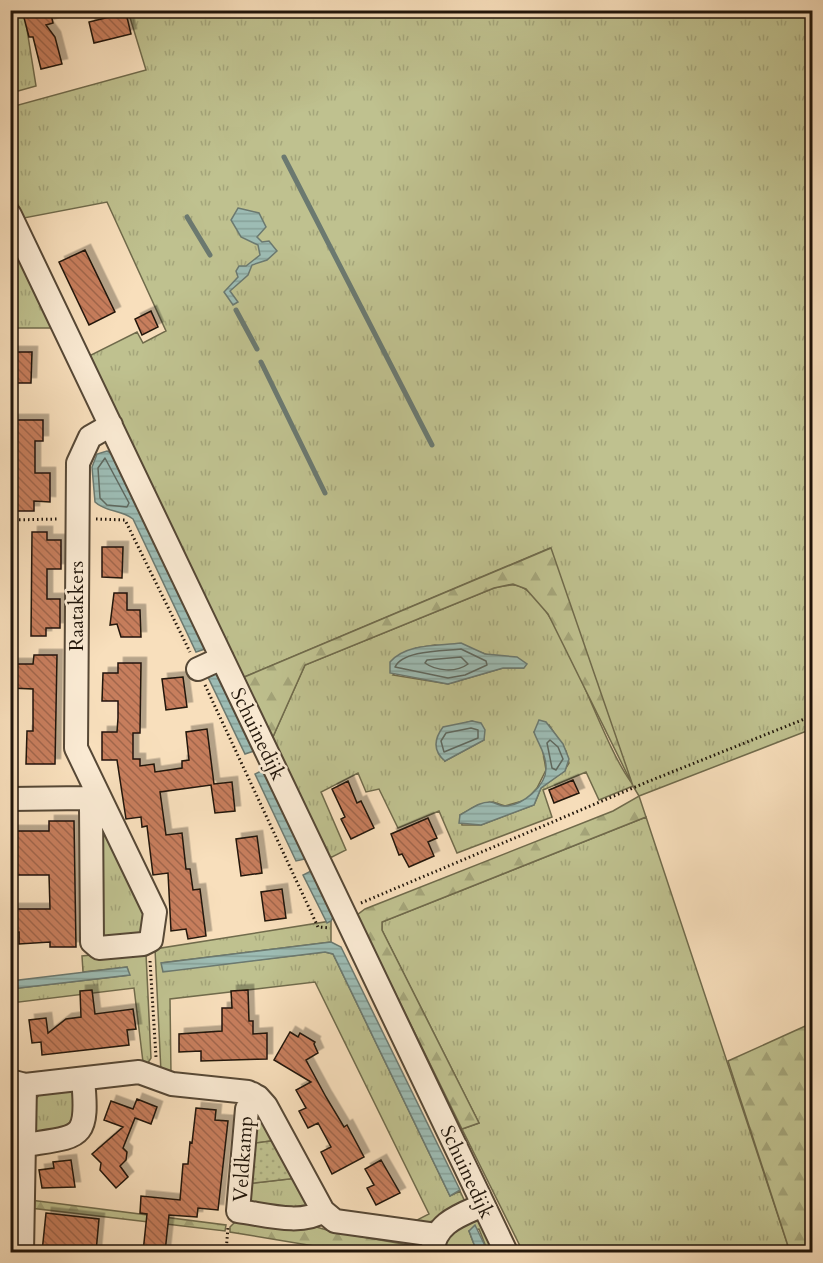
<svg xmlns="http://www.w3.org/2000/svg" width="823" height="1263" font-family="Cardo,serif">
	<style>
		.grass { fill: url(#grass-tufts); stroke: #706b4c; stroke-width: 1.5; fill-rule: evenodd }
		.forest { fill: url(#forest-firs); stroke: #706b4c; stroke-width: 1.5 }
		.park { fill: url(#park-dots); stroke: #706b4c; stroke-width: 1.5 }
		.water { fill: url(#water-rules); stroke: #6b7970; stroke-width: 1.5 }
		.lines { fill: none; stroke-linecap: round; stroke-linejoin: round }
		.shore { stroke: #5e685f; stroke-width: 1.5 }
		.stream { stroke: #6b7970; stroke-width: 5 }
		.building { fill: url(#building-back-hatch); stroke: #20150a; stroke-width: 1.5; filter: url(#shadow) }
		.minor-casing { stroke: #564836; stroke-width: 26 }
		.path { stroke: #20150a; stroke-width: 3; stroke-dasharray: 1.5 3; stroke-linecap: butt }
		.minor { stroke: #faead3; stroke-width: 22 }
		.labels { text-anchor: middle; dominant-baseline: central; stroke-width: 5; stroke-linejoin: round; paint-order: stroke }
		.street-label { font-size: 20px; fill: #20150a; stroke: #faead3 }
	</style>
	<defs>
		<pattern id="grass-tufts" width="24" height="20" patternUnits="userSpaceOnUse" patternTransform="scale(1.5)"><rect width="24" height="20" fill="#bfc18f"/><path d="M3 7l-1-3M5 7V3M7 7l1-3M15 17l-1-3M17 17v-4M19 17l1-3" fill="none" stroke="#a4a57a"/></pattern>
		<pattern id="forest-firs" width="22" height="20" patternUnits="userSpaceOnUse" patternTransform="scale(1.5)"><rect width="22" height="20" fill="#bfc18f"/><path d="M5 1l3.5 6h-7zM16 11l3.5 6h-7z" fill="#a4a57a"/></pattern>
		<pattern id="park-dots" width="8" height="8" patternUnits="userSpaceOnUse" patternTransform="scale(1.5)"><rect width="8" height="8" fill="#bfc18f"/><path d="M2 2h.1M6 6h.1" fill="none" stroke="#a4a57a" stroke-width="1.8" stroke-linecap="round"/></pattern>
		<pattern id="water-rules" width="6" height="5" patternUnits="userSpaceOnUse" patternTransform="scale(1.5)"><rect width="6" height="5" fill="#9dbcb4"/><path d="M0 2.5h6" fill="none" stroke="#87a199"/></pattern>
		<pattern id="building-back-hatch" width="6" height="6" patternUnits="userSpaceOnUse" patternTransform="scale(1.5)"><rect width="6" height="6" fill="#c77e5d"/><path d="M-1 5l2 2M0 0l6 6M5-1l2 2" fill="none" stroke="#a1664b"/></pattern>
		<filter id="shadow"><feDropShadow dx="5.5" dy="-5.5" stdDeviation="0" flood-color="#0004"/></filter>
	</defs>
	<rect width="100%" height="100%" fill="#f8dfbc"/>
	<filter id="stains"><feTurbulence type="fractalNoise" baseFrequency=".00333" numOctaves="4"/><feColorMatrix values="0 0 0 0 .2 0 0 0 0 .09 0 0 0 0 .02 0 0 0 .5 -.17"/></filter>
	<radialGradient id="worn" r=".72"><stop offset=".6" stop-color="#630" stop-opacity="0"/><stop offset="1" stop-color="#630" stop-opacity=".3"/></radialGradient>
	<!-- grass -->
	<path class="grass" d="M11,11H24L36,86L11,93Z
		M128,11H812V729L639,796L633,786L599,800L586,772L543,790L552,817L457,853L439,811L398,828L379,789L366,792L358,773L321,792L346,850L332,857L323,856L272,739L305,665L494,588C505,586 515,582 525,589C564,613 599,739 631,782L550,548L242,678L87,357L137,332L143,343L166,331L107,202L24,218L11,189V107L146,70ZM435,645L477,651L524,668H503L448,684L393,675L416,648ZM472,721L477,723L484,740L445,761L457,725ZM549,725L566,751L569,763L564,771L541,788L534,805L481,825H462L460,815L478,805L493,802L505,806L526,800L537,788L546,770L542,746L534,732Z
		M10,225L53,328H11Z
		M98,816L148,911L144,937L102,940Z
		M646,817L790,1252H523L462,1129L479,1123L382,930V922Z
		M331,921V942L162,963L163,971L325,952L333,954L450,1196L460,1191L466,1204C450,1212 434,1227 415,1221L429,1214L315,982L170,999L171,1074L161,1072L155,949Z
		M140,950L146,954L151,1058L146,1066L143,1062L134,988L11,1003L10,989L129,975L127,967L83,972L82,956Z
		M74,1086V1129L31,1133C32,1119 30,1103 41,1093Z
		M258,1111L278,1140L248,1144Z
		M298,1178L312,1207H250L245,1184Z
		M478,1219L501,1252H488L479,1229L469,1231L477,1252H438L448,1230Z"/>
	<!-- forest -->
	<path class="forest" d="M551,548L633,786L548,614L526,589L513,584L494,588L305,665L272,739L242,678Z
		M639,796L646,817L382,922V930L479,1123L462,1129L357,915L365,909L613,811Z
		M812,1023V1252H790L728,1061Z
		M30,1200L226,1225L225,1231L30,1208Z
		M236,1221L302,1223L334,1232L426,1248V1252L326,1248L230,1232V1227Z"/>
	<!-- park -->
	<path class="park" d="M278,1140L298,1178L245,1184L248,1144Z"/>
	<!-- water -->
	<path class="water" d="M238,208L259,213L266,227L257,237L262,242L269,241L277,251L267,260L252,265L248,275L230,291L238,302L233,305L224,292L238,277L236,271L239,266H246L260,255L258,245L241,237L231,220Z
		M107,451L111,453L205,649L196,652L133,519C120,509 107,513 95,502L92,467L97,454Z
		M461,643L485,654L517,657L527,664L524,668H503L448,684L390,673V662C406,643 439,646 461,643Z
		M213,667L254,751L245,754L205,671Z
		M539,720L546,722L563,744L569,759L565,771L541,788L534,805L481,825L459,823L460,815C470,810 478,802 490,802C495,802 499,806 504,806C522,806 547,786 546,767C546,753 538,744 534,732Z
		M472,721L481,723L485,730L484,740L445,761C433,751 434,739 443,727Z
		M263,770L305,859L296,861L255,774Z
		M311,871L333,918L331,921L327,923L303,875Z
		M331,942L341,947L460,1190L450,1196L333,954L325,952L163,972L161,963Z
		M127,967L130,975L11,989V981Z
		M475,1225L488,1252H477L469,1231Z"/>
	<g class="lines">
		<!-- shore -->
		<path class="shore" d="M105,458L129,503L127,507L107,505L100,498L98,468Z
			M461,649L486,661L487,665L465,675L448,678L395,667C403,650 444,651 461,649Z
			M461,657L468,664C456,673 436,671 425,663L427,660Z
			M471,728L478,730V738L444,752L441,741L446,733Z
			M550,740L558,747L563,759L556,770L552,768L547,743Z"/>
		<!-- stream -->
		<path class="stream" d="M284,157L432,445
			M187,217L210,255
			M236,310L257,349
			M261,362L325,493"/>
	</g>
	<!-- building -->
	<path class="building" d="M22,10H50L53,23L46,25L55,37L62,64L41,69L33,37H29Z
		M126,13L131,34L94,43L89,22Z
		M85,250L115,312L89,325L59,262Z
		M151,311L158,327L142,335L135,319Z
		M10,352H32L31,383H10Z
		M13,420H43V441H35V473H50V502L34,501V511H16V474H12L10,452Z
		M32,532H47V540H61V569H47V599H60V628H46V636H31Z
		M102,547H123L122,578L102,577Z
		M114,593H127V610H140L141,637H121L117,624L110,625Z
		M34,655H57L55,764H26L27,731H33V689L10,688V664H33Z
		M118,663H141L140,733H133V759H140V766L154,764L155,772L182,768V761L189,760L186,732L207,729L214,784L232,782L235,811L215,813L211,785L160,792L166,835L182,833L186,869H190L193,890L200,889L206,936L188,939L186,929L171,931L168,873L153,875L147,826L142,827L141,817L126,819L117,760H102V732H117L118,718V701H102L103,673H118Z
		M183,677L187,707L166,710L162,679Z
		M573,780L579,793L554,803L549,790Z
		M348,781L357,803L361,801L374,828L351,839L341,819L345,817L332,789Z
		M428,818L437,838L428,842L434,856L409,867L402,854L399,855L391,834Z
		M49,821H74L76,947H50V942L19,944V932L10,933V909H50L49,875H10V831H49Z
		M257,836L262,873L241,876L236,839Z
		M282,889L286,918L265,921L261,892Z
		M92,990L95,1014L133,1009L136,1029L127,1030L129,1045L42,1055L41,1042L32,1043L29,1020L46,1018L48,1033L66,1019L81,1017L80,991Z
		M248,990L249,1021H253V1034L267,1033V1059L201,1061V1051L179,1052V1034L222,1031V1008H232L231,991Z
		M290,1032L298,1037L300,1033L315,1042L314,1044L318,1053L306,1060L326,1097L344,1127L347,1125L364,1157L332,1174L321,1152L331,1147L318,1123L308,1128L299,1111L306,1108L296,1090L311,1082L274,1060Z
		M137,1099L157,1107L151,1124L135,1118L123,1148L127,1152L126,1160L120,1166L128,1177L116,1188L100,1170L101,1163L92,1154L123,1127L104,1120L111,1101L133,1109Z
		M196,1108L216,1110L215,1120L228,1121L218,1210L198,1208L197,1217L169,1215L165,1252H143L147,1214L140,1213L141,1196L180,1200L183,1164H188L190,1142L192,1143Z
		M71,1160L75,1187L42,1188L39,1170L54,1168L53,1162Z
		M381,1160L400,1193L376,1205L367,1188L374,1185L365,1169Z
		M46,1213L99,1219L96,1252H42Z"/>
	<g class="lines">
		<defs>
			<path id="minor" d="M10,215L506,1252
				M198,669L222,658
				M99,796L91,808L92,942L99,948L143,944L151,940L155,912L76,748L78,463L90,437L111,425
				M10,799L86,798L94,803
				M10,1081L25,1085L139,1072L172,1084L248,1092L258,1097L266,1106L323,1211L335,1221L436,1235
				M253,1094L247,1109L238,1211C263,1214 301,1226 323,1211
				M25,1145C81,1136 89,1141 83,1079
				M22,1252L25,1085
				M432,1252C435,1223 458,1216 483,1205"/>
		</defs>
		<!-- minor casing -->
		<use href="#minor" class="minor-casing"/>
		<!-- path -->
		<path class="path" d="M96,519L125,520L190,652
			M10,520L59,519
			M205,685L318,927L330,928
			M361,903L647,782L812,716
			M150,961L156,1057
			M226,1252L228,1227"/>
		<!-- minor -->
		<use href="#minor" class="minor"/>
	</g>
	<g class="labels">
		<!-- street labels -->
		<g class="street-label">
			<text transform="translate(76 606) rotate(-90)">Raatakkers</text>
			<text transform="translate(258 734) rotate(64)">Schuinedijk</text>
			<text transform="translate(243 1159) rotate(-86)">Veldkamp</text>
			<text transform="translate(467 1172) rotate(65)">Schuinedijk</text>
		</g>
	</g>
	<!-- margin -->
	<rect width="823" height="1263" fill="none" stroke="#f8dfbc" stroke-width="36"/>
	<rect x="12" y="12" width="799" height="1239" fill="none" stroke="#20150a" stroke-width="3"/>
	<rect x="18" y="18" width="787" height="1227" fill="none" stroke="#20150a" stroke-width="1.5"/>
	<rect width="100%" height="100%" filter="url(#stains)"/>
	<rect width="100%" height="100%" fill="url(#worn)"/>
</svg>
